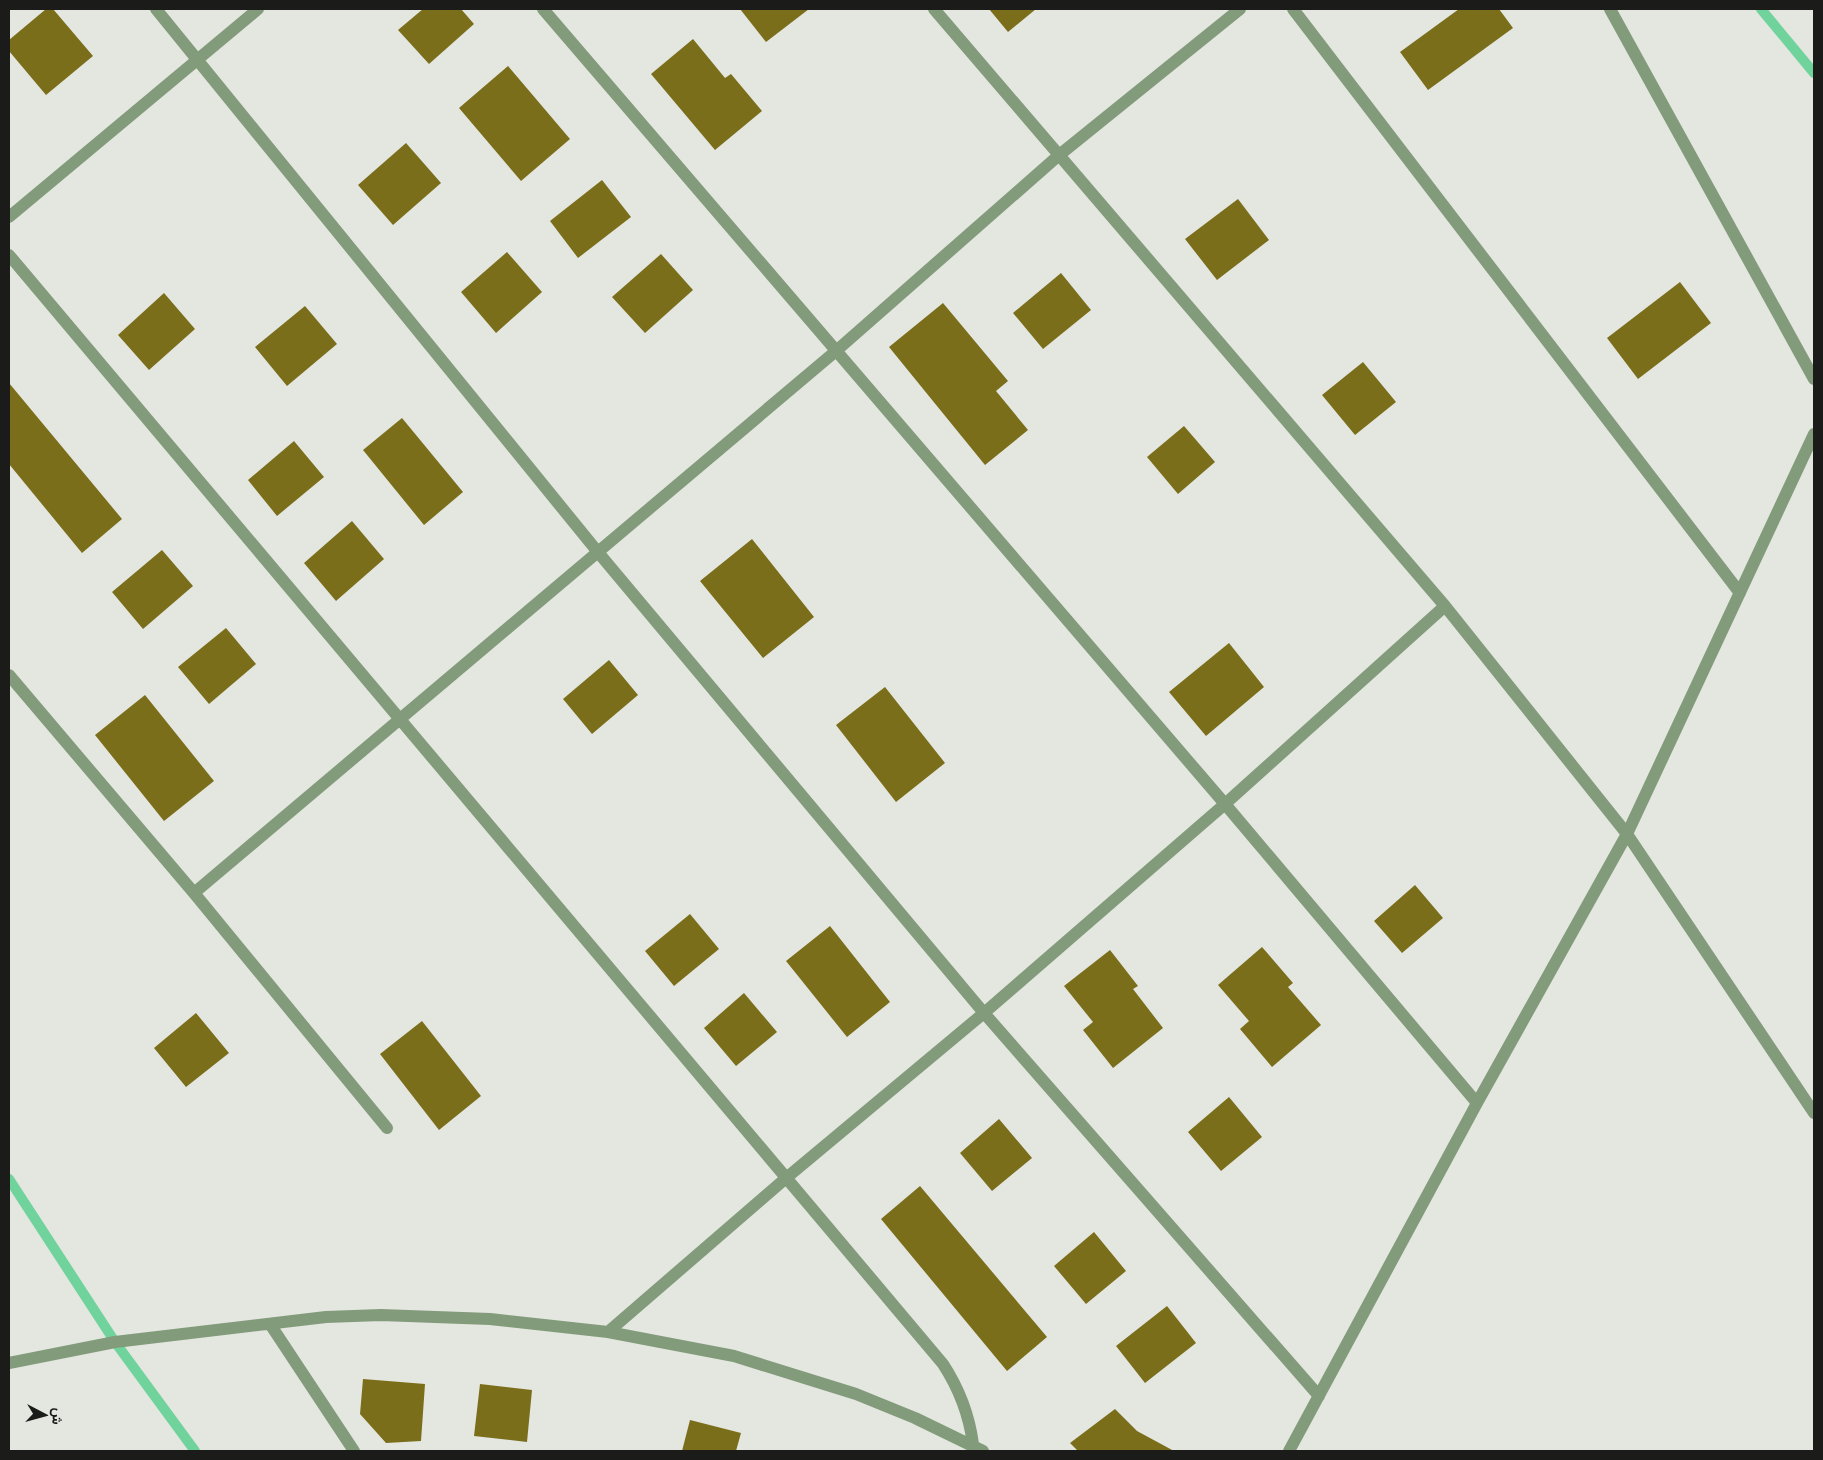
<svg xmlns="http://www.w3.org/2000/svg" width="1823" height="1460" font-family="Ubuntu,Vazirmatn,sans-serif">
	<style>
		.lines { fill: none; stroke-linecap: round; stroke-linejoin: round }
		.stream { stroke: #6fd39b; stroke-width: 10 }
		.building { fill: #7b6e1b }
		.street { stroke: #829b7a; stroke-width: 12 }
	</style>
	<rect width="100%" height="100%" fill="#e4e6e0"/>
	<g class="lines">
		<!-- stream -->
		<path class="stream" d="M1761,9L1814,73
			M9,1179L115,1342L195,1451"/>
	</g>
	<!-- building -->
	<path class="building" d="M46,9H53L93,56L46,95L9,51V40Z
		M423,9H461L474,24L429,64L398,30Z
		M740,9H809L766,42Z
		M989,9H1036L1008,32Z
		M1459,9H1499L1513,28L1428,90L1400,52Z
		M693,39L725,78L731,74L762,111L715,150L651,74Z
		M508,66L570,139L521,181L459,108Z
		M406,143L441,183L393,225L358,185Z
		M602,180L631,217L578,258L550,221Z
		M1238,199L1269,240L1217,280L1185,239Z
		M507,252L542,292L496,333L461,292Z
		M661,254L693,290L645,333L612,297Z
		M1061,273L1091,310L1043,349L1013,313Z
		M1680,282L1711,323L1638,379L1607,338Z
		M164,293L195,329L149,370L118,335Z
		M943,303L1008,381L996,391L1028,430L985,465L889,347Z
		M305,306L337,344L287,386L255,347Z
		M1363,362L1396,402L1355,435L1322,395Z
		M9,383L122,519L82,553L9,464Z
		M402,418L463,492L424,525L363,450Z
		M1184,426L1215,462L1178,494L1147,457Z
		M294,441L324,477L277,516L248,480Z
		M352,521L384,559L336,601L304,563Z
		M752,539L814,617L763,658L700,581Z
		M162,550L193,586L143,629L112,592Z
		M226,628L256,664L209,704L178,667Z
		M1229,643L1264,687L1206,736L1169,692Z
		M609,660L638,695L592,734L563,699Z
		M885,687L945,763L896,802L836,725Z
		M145,695L214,781L164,821L95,735Z
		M1415,885L1443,918L1402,953L1374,921Z
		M690,914L719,949L674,986L645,951Z
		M830,926L890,1002L847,1037L786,961Z
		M1262,947L1293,983L1288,987L1321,1025L1272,1067L1240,1029L1249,1021L1218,985Z
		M1110,950L1138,986L1133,989L1163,1028L1113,1068L1083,1030L1093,1022L1064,986Z
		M744,993L777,1032L736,1066L704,1028Z
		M196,1013L229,1053L186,1087L154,1048Z
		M422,1021L481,1096L439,1130L380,1054Z
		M1229,1097L1262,1137L1221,1171L1188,1132Z
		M999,1119L1032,1158L992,1191L960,1153Z
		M920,1186L1047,1337L1007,1371L881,1219Z
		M1094,1232L1126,1271L1086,1304L1054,1266Z
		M1167,1306L1196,1343L1145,1383L1116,1346Z
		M363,1379L425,1384L421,1441L386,1443L360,1414Z
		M480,1384L532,1390L527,1442L474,1436Z
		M1115,1409L1137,1431L1174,1451H1078L1070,1443Z
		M690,1420L741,1433L736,1451H682Z"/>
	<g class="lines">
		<!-- street -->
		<path class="street" d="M156,9L597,551L984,1013L1319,1396
			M543,9L1225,804L1477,1103
			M934,9L1445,606L1627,834L1814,1113
			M1293,9L1740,593
			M1610,9L1814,379
			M9,217L258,9
			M9,255L943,1364C960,1390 969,1414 973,1444
			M9,675L194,893L387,1128
			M194,893L836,351L1058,156L1240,9
			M270,1324L354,1451
			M608,1332L785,1179L984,1013L1225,804L1445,606
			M9,1363L115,1342L326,1317L381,1315L490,1319L608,1332L734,1356L856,1394L915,1418L983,1451
			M1289,1451L1477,1103L1627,834L1814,434"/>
	</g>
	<!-- border -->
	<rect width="1823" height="1460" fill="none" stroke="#1b1b19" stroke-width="20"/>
	<!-- north arrow -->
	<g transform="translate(45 1415) rotate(96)" stroke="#e4e6e0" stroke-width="4" paint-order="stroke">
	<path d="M0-4L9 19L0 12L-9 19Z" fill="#1b1b19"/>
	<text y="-8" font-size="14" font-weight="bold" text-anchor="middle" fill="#1b1b19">ش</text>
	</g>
</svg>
